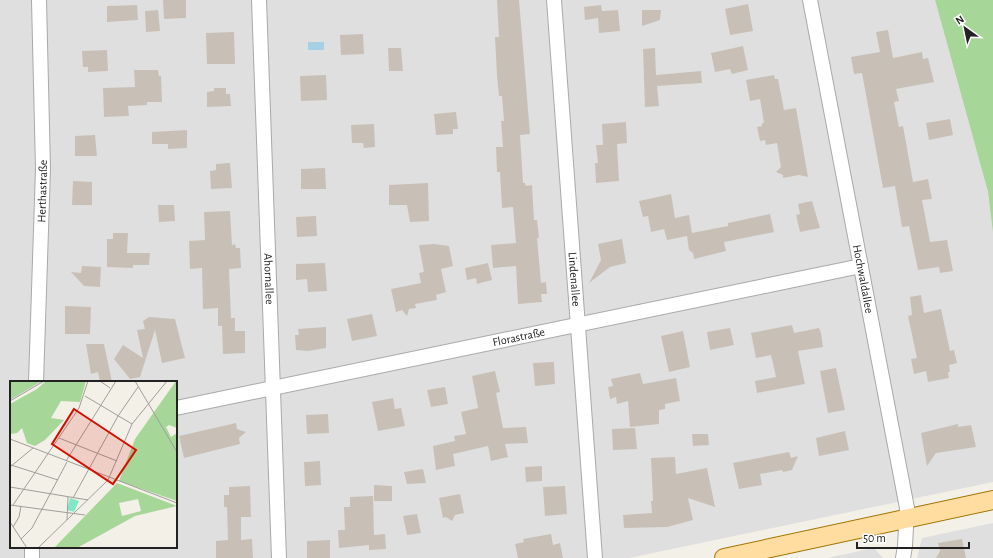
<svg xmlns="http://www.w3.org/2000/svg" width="993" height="558" font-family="'Alegreya Sans',sans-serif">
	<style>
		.residential { fill: #e0dfdf; fill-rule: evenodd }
		.forest { fill: #a7d699 }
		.water { fill: #a5d1e4 }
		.building { fill: #c8c0b7 }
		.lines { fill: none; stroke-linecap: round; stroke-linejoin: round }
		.minor-casing { stroke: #a9a9a9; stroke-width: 16 }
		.major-casing { stroke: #a07600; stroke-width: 20 }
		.minor { stroke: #fff; stroke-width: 14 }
		.major { stroke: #ffdda1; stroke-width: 18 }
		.labels { text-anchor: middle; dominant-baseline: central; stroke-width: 4; stroke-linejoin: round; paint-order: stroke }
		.street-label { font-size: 12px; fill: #222; stroke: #fff }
		.inset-road { fill: none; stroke: #9f9e99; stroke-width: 1 }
		.view { fill: #d40f00; fill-opacity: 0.15; stroke: #d40f00; stroke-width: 2 }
		.inset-edge { fill: none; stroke: #222; stroke-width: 2 }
	</style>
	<rect width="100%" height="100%" fill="#f3f0e8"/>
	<!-- residential -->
	<path class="residential" d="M0,0H935L988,192L993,233V482L629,558H0ZM11,382H176V547H11Z
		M993,523V558H917L922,538Z
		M874,548L883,558H827Z"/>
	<!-- forest -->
	<path class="forest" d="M935,0H993V233L988,192Z"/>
	<!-- water -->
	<path class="water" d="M308,42H324V50H308Z"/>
	<!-- building -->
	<path class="building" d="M163,0H186V18L164,19Z
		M497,0H519L530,134L520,135L523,183H525L526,186L532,185L534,220H537L539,238H537L541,283L546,282L547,294H541L542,302L518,304L516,266L493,268L491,245L516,243L513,207L502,208L500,172H497L496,147H503L501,121H504L502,96H499L497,76L495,37H499Z
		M748,4L753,31L730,35L725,9Z
		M137,5L138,20L107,22V6Z
		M601,5L602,11L618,10L620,31L599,33L598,18L585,20L584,7Z
		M158,10L160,31L146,32L145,11Z
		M642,10H661L660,20L642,26Z
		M888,30L893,58L922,52L923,59L928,58L934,82L896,89L899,101L894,102L899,127L903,126L913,182L928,179L932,199L922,200L930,242L947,240L953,271L940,273L939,267L918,270L909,226L902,227L895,186L883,188L862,73L854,74L851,57L880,52L876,32Z
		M234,32L235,64H207L206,33Z
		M363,34L364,54L341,55L340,35Z
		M743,46L748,70L732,74L730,69L715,72L711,53Z
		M388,48H401L403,71H389Z
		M655,48L656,75L701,71L702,83L657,86L659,106L645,107L643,49Z
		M107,50L108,71L88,72V67H83L82,51Z
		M134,70H158L159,76H161L162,102H147V105L128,106L129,116L104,117L103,88L135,87Z
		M326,75L327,100L301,101L300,76Z
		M774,75L775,79H778L784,110L796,108L808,177L799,175L783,178V175L776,172L781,167L777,143L766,145L765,140L760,141L757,127L762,126V123H764L760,99L750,101L746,80Z
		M214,88H226V94H230L231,106L207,107V92L214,91Z
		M456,112L458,129H453V134L436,135L434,114Z
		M950,119L953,135L929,140L926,123Z
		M626,122L627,143L617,144L619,181L596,183L595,163H598L596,145H603L602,124Z
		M374,124L375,147L364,148L363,143H352L351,125Z
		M187,130V148L168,149V144H152V132Z
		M95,135L97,156H75V136Z
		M230,163L232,188L211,189L210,171L216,170V164Z
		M325,168L326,189H301V169Z
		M73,181L92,182V205H72Z
		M428,183L429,221L410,222L407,205H389V185Z
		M671,194L675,218L689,215L692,233L728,226V223L770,214L774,232L724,242L726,251L694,259L693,253L689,250L687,236L667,240L664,229L651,232L648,216L643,217L639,201Z
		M812,201L820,228L800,232L796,215L800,214L798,204Z
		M158,205H174L175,221L159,222Z
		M230,211L232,245L235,244L236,248H240L241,268L229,269L231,318H235V331H245V353L223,354L222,326H218V308L203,309L202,268L190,269L189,241L205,240L204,212Z
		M316,216L317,236L297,237L296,217Z
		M113,233H128L127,253H150L149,265H133V268L107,267V239H113Z
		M622,239L626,263L610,267L589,283L601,260L598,244Z
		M434,244L449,246L453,266L441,269L446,292L436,295L437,300L415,304L416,308L409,309L407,316L402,310L396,312L391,289L421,283L419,273L424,272L419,245Z
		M325,263L327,291L308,292L307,279L296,280V264Z
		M488,263L492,280L477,284L476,278L467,280L465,268Z
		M82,266L101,267L100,287L84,286L71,272L81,273Z
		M921,295L924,313L941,309L950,351L954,350L957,363L949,365L950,372H948L949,378L928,382L926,371L914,374L911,359L917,358L908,316L912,315L910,297Z
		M65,306L91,307L90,334H65Z
		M372,314L377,336L352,341L347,319Z
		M149,317L175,319L185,358L162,363L155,330L140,377L130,379L114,359L123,345L143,358L137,330L145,329L143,321Z
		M792,325L794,333L819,328L821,333L823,347L798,351L805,384L757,393L755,381L776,377L771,355L756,358L751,333Z
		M326,327V348L308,351L296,350L295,335H299L298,329Z
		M730,328L734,345L710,350L707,332Z
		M683,331L690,367L669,372L661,336Z
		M86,344H104L112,382H100L98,372L91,374Z
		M554,362L555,384L535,386L533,363Z
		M836,368L845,410L828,413L820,371Z
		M495,371L500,392L496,393L503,428L526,427L528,443L505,444L508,457L491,461L488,446L453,454L455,466L436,470L433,446L455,441L454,436L466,434L461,412L478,408L472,376Z
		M640,373L643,384L676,378L680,401L665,404V409L659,410V424L630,427L628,401L617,404L616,397L610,399L608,387L613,386L611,379Z
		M445,387L448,404L431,407L427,390Z
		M393,398L395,409L401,408L405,426L378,431L372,402Z
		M328,414L329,433L307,434L306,415Z
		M236,423L237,429L246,432L239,438L240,444L184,458L179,436Z
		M958,424V427L971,425L976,447L936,453L927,466L921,433Z
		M635,428L637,449L613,450L612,429Z
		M845,431L849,450L819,456L816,438Z
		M692,434H708L709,445L693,446Z
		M789,452L791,458L798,456L792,470L783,472L782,470L760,474L762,485L739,489L733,463Z
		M675,457L676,474L707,468L715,507L688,498L693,520L667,527L624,528L623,515L652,513L651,501H653L651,458Z
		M320,461L321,485L305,486L304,462Z
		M542,466V481L526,482L525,467Z
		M423,469L426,483L407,484L404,472Z
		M374,485L392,486V501H374Z
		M250,486L251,517H241V540L252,539L253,558H216V541L228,540L227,507H224V495H229V487Z
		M565,486L567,514L545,516L543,487Z
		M460,494L464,513L455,515L452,521L446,517L443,518L439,498Z
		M373,496L374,535L385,534L386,549L369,550V545L339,548L338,530H345L344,507H350V497Z
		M417,514L421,533L407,535L403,516Z
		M551,534L553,545L560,543L563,558H518L515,544L524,542L523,539Z
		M962,539L966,558H936L940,551L938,543Z
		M330,540V558H307V541Z"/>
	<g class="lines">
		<defs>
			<g id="minor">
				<path id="s1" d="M259,0L279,558"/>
				<path id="s2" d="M554,0L595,558"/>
				<path id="s3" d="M810,0L907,508L905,546L903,558"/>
				<path id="s4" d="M36,382L43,169L39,0"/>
				<path id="s5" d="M176,408L861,266"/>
				<path d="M32,558V547"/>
			</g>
			<path id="major" d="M724,558L993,500"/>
		</defs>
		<!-- minor casing -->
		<use href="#minor" class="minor-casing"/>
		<!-- major casing -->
		<use href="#major" class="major-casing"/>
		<!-- minor -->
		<use href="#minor" class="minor"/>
		<!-- major -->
		<use href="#major" class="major"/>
	</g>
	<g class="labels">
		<!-- street labels -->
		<g class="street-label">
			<text stroke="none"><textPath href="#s4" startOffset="191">Herthastraße</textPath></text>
			<text stroke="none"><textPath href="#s1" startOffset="279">Ahornallee</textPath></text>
			<text stroke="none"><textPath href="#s2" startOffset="280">Lindenallee</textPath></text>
			<text stroke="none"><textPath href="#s3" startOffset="284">Hochwaldallee</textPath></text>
			<text stroke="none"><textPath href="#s5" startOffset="350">Florastraße</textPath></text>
		</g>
	</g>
	<!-- overview -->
	<g transform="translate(10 381)">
		<rect width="167" height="167" fill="#f3f0e8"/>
		<path d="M0,0H32L0,19ZM36,0H76L70,21L51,20L41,37L54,39L35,59L25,65L17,62L12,47L7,52L0,53V23L27,8ZM166,0L167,47L159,44L156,46L161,56L167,52V120L109,100L125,58ZM107,102L167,125L125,135L67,167H44ZM128,118L131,130L112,135L109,122Z" fill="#a7d699" fill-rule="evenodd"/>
		<path d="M60,117L69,120L64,131L57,129Z" fill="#80e8c7"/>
		<path class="inset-road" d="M90,0L100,7M125,0L167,71M75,15L122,43M0,20L34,0M49,57L107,80M0,58L167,122M56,80L106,0M1,84L48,99M0,86L23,67M0,106L78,119M63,117L108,35L128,6M0,124L75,134M3,124L69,27L78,0M57,139L58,116M0,141L17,167M3,146L9,136L11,125M11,158L22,147L57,81M28,167L98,99L122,43L157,0"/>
		<path class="view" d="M64,28L126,69L103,103L42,63Z"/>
		<rect width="167" height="167" class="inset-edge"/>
	</g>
	<!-- north arrow -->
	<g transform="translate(965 28) rotate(327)" stroke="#ffffff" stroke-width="3" paint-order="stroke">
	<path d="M0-3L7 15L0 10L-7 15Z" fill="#222222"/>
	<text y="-6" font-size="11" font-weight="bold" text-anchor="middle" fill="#222222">N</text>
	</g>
	<!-- scale -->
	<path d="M857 542v6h112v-6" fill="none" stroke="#222222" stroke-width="2"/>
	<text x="863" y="542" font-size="12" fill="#222222" stroke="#ffffff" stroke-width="3" paint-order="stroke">50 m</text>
</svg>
